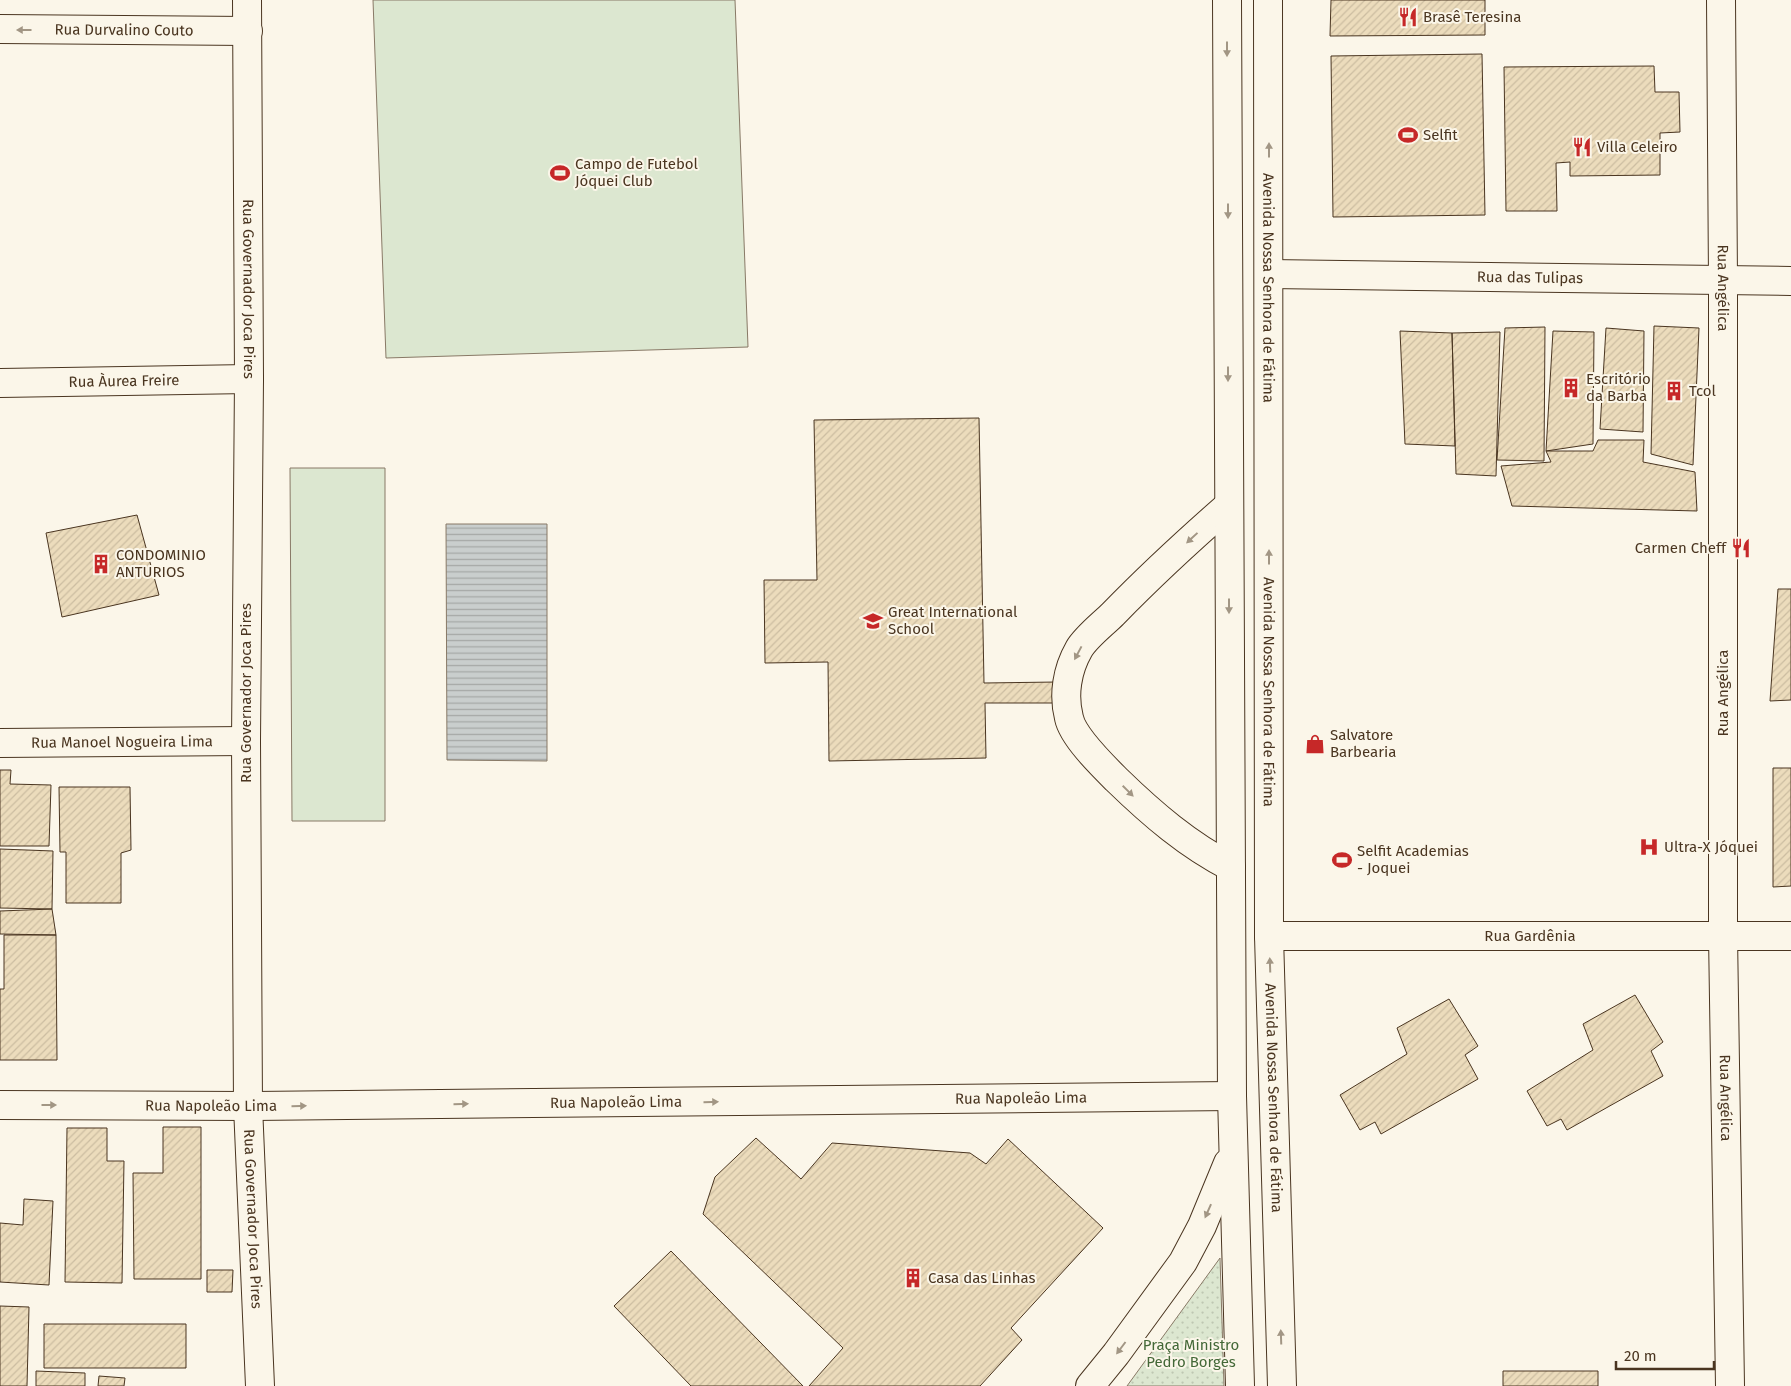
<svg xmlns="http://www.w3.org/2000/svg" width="1791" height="1386" font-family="'Fira Sans',sans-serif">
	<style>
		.green { fill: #dce7d0; stroke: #887966 }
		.park { fill: url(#park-dots); stroke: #887966 }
		.water { fill: url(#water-rules); stroke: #887966 }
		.building { fill: url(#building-hatch); stroke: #4a3520 }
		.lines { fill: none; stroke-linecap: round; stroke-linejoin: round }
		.minor-casing { stroke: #4a3520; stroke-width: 30 }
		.major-casing { stroke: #4a3520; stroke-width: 30 }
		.minor { stroke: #fbf6e9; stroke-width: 28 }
		.major { stroke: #fbf6e9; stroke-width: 28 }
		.oneway { fill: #a29684 }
		.labels { text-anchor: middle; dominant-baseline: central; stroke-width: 4; stroke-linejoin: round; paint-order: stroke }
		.poi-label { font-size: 15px; fill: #4a3520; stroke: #fbf6e9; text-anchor: start }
		.street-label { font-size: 15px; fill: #4a3520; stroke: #fbf6e9 }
		.park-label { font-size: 15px; fill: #436837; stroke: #fbf6e9 }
	</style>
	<defs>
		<pattern id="park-dots" width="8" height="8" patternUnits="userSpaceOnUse" patternTransform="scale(1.25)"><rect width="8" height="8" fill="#dce7d0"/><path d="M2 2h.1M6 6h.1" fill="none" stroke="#bec7b2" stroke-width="1.8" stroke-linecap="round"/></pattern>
		<pattern id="water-rules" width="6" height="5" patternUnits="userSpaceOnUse" patternTransform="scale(1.25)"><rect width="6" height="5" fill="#c9cecd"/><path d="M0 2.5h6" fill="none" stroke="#a5a8a6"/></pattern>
		<pattern id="building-hatch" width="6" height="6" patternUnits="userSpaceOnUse" patternTransform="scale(1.25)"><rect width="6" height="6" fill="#ecdcbc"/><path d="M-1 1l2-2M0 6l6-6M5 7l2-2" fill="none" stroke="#ccbda1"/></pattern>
	</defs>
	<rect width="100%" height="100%" fill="#fbf6e9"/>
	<!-- green -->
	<path class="green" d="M373,0H735L748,347L386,358Z
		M290,468H385V821H292Z"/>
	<!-- park -->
	<path class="park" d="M1220,1258L1224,1386H1127Z"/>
	<!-- water -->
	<path class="water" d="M446,524H547V761L447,760Z"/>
	<!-- building -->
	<path class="building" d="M1331,0H1485V35L1330,36Z
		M1482,54L1485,215L1333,217L1331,56Z
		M1654,66L1655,92H1679L1680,132L1660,133V175L1570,176V162L1556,163L1557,211H1506L1504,67Z
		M1654,326L1699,328L1693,465L1651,454Z
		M1545,327L1544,461L1497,460L1505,328Z
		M1606,328L1644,331L1643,432L1600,429Z
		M1400,331L1452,333L1455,446L1405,444Z
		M1553,331L1594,332L1593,444L1546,451Z
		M1500,332L1496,476L1456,474L1452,333Z
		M979,418L984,683L1057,682L1058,703H985L986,758L829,761L828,662L765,663L764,580H817L814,420Z
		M1598,440H1644L1643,462L1695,472L1697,511L1512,506L1501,466L1551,462L1546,451H1593Z
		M137,515L159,595L62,617L46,533Z
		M1778,589H1791V700L1770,701Z
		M1773,768H1791V886L1773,887Z
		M0,770H11L10,784L51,785L49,846H0Z
		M59,787H130L131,850L121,853V903H66V852H60Z
		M0,849L53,851L52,909L0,908Z
		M52,909L56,935L0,934V911Z
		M4,935H56L57,1060H0V989H4Z
		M1635,995L1663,1042L1651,1051L1663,1076L1567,1130L1561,1119L1547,1126L1527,1091L1593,1050L1583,1024Z
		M1449,999L1478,1046L1465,1055L1478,1079L1381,1134L1375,1122L1360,1130L1340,1095L1407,1054L1397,1028Z
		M163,1127H201V1279H134L133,1173H163Z
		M67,1128H107V1161H124L122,1283L65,1282Z
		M756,1138L801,1179L832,1143L970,1153L986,1164L1008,1139L1103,1228L1011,1328L1022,1340L980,1386H809L843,1348L703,1214L715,1177Z
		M24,1199L53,1201L49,1285L0,1282V1223L23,1225Z
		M671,1251L803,1386H691L614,1306Z
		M207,1270H233L232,1292H207Z
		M0,1306L29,1307L27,1386H0Z
		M44,1324H186V1368H44Z
		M36,1371L85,1373V1386H36Z
		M1503,1371H1598V1386H1503Z
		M99,1376L125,1378L124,1386H98Z"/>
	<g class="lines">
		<defs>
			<g id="minor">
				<path id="s1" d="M247,0L249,379L246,741L248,1106L260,1386"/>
				<path id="s2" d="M1721,0L1723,281V935L1730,1386"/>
				<path id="s3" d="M0,29L248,31"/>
				<path id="s4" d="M1269,274L1791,281"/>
				<path id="s5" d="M0,383L249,379"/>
				<path d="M1229,505C1189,540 1150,576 1113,614C1103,624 1086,637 1079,649C1067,670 1063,695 1069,718C1073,737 1103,766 1117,780C1152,814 1188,845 1231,867"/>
				<path id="s6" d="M0,743L246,741"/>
				<path id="s7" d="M1269,936H1791"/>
				<path id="s8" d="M0,1105L248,1106L1232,1096"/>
			</g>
			<g id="major">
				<path d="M1227,0L1232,1096L1240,1386"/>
				<path id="s9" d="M1268,0L1269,936L1282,1386"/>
				<path d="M1090,1386L1116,1354L1183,1262L1202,1226L1228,1163"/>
			</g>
		</defs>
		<!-- minor casing -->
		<use href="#minor" class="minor-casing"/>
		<!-- major casing -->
		<use href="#major" class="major-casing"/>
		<!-- minor -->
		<use href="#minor" class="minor"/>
		<!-- major -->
		<use href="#major" class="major"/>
	</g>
	<!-- one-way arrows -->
	<defs><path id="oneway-solid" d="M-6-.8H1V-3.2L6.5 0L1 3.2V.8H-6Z" transform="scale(1.25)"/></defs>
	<g class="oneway">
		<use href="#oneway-solid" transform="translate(24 30) rotate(-180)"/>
		<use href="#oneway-solid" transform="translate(1227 49) rotate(90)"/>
		<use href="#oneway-solid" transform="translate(1269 150) rotate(-90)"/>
		<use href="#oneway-solid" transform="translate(1228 211) rotate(90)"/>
		<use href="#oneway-solid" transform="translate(1228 374) rotate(90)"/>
		<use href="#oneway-solid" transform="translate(1192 538) rotate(137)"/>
		<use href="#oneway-solid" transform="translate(1269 557) rotate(-90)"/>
		<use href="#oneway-solid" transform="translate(1229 606) rotate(90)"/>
		<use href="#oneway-solid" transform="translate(1078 653) rotate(118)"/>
		<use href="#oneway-solid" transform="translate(1128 791) rotate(45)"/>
		<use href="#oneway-solid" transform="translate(1270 965) rotate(-92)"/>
		<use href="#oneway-solid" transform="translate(711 1102) rotate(-1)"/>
		<use href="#oneway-solid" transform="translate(461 1104) rotate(-1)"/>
		<use href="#oneway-solid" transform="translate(49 1105)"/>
		<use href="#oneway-solid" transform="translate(299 1106) rotate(-1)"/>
		<use href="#oneway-solid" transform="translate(1208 1211) rotate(114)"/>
		<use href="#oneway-solid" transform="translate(1281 1337) rotate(-92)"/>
		<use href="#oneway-solid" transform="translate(1121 1348) rotate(127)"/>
	</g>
	<!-- icons -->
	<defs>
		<symbol id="restaurant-bare" viewBox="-9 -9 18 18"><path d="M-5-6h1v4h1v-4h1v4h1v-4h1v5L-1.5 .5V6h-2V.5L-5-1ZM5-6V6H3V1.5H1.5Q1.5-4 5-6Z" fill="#c62828" stroke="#fbf6e9" stroke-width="2.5" paint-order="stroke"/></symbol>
		<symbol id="stadium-bare" viewBox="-9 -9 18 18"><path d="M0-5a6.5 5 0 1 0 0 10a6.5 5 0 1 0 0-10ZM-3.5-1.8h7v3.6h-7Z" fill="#c62828" stroke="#fbf6e9" stroke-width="2.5" paint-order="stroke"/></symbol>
		<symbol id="building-bare" viewBox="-9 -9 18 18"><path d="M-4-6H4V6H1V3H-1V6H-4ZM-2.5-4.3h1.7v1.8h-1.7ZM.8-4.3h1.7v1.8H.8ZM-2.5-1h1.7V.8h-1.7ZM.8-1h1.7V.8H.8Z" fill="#c62828" stroke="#fbf6e9" stroke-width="2.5" paint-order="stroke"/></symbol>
		<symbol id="school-bare" viewBox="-9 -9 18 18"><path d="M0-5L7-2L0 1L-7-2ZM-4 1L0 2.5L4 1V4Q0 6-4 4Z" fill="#c62828" stroke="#fbf6e9" stroke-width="2.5" paint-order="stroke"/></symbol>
		<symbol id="shop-bare" viewBox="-9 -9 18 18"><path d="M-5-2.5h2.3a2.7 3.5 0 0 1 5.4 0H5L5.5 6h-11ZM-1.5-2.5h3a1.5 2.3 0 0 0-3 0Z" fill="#c62828" stroke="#fbf6e9" stroke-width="2.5" paint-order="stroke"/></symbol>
		<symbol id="hospital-bare" viewBox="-9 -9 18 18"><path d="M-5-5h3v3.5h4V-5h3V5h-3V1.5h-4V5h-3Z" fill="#c62828" stroke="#fbf6e9" stroke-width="2.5" paint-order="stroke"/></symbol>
	</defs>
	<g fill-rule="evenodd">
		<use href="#restaurant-bare" x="1394" y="3" width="28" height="28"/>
		<use href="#stadium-bare" x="1394" y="121" width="28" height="28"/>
		<use href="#restaurant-bare" x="1568" y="133" width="28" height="28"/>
		<use href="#stadium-bare" x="546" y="159" width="28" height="28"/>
		<use href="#building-bare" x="1557" y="374" width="28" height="28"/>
		<use href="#building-bare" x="1660" y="377" width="28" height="28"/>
		<use href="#restaurant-bare" x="1727" y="534" width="28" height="28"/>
		<use href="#building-bare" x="87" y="550" width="28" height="28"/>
		<use href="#school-bare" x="859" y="607" width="28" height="28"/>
		<use href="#shop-bare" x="1301" y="730" width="28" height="28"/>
		<use href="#hospital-bare" x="1635" y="833" width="28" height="28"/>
		<use href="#stadium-bare" x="1328" y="846" width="28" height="28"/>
		<use href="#building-bare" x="899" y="1264" width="28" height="28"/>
	</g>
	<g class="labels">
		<!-- poi labels -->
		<g class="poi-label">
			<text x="1423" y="17">Brasê Teresina</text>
			<text x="1423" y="135">Selfit</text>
			<text x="1597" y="147">Villa Celeiro</text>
			<text x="575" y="164">Campo de Futebol<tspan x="575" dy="17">Jóquei Club</tspan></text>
			<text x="1586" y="379">Escritório<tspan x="1586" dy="17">da Barba</tspan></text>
			<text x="1689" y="391">Tcol</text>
			<text x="1726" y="548" text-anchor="end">Carmen Cheff</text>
			<text x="116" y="555">CONDOMINIO<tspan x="116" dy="17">ANTURIOS</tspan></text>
			<text x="888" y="612">Great International<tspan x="888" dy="17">School</tspan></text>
			<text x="1330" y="735">Salvatore<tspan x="1330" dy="17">Barbearia</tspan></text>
			<text x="1664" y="847">Ultra-X Jóquei</text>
			<text x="1357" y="851">Selfit Academias<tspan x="1357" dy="17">- Joquei</tspan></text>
			<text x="928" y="1278">Casa das Linhas</text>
		</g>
		<!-- street labels -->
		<g class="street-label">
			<text stroke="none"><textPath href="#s3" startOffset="124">Rua Durvalino Couto</textPath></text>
			<text stroke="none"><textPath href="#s4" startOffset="261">Rua das Tulipas</textPath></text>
			<text stroke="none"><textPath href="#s1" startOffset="289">Rua Governador Joca Pires</textPath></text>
			<text stroke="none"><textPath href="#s9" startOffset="288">Avenida Nossa Senhora de Fátima</textPath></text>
			<text stroke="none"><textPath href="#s2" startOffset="288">Rua Angélica</textPath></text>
			<text stroke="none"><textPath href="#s5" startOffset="124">Rua Àurea Freire</textPath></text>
			<text transform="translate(246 693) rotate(-90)">Rua Governador Joca Pires</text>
			<text stroke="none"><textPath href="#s9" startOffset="692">Avenida Nossa Senhora de Fátima</textPath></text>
			<text transform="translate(1723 693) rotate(-90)">Rua Angélica</text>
			<text stroke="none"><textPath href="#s6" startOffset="122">Rua Manoel Nogueira Lima</textPath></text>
			<text stroke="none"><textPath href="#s7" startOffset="261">Rua Gardênia</textPath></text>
			<text stroke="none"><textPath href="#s8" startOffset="1021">Rua Napoleão Lima</textPath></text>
			<text stroke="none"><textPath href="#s9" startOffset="1098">Avenida Nossa Senhora de Fátima</textPath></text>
			<text stroke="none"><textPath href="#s2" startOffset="1098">Rua Angélica</textPath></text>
			<text stroke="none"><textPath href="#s8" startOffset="616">Rua Napoleão Lima</textPath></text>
			<text stroke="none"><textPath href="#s8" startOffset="211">Rua Napoleão Lima</textPath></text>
			<text stroke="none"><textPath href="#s1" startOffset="1219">Rua Governador Joca Pires</textPath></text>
		</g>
		<!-- park labels -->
		<g class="park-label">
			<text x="1191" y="1345">Praça Ministro<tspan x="1191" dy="17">Pedro Borges</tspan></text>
		</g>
	</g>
	<!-- scale -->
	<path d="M1616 1361v8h98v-8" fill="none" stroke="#4a3520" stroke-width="2.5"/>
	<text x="1624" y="1361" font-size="15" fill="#4a3520" stroke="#fbf6e9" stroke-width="4" paint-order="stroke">20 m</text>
</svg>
